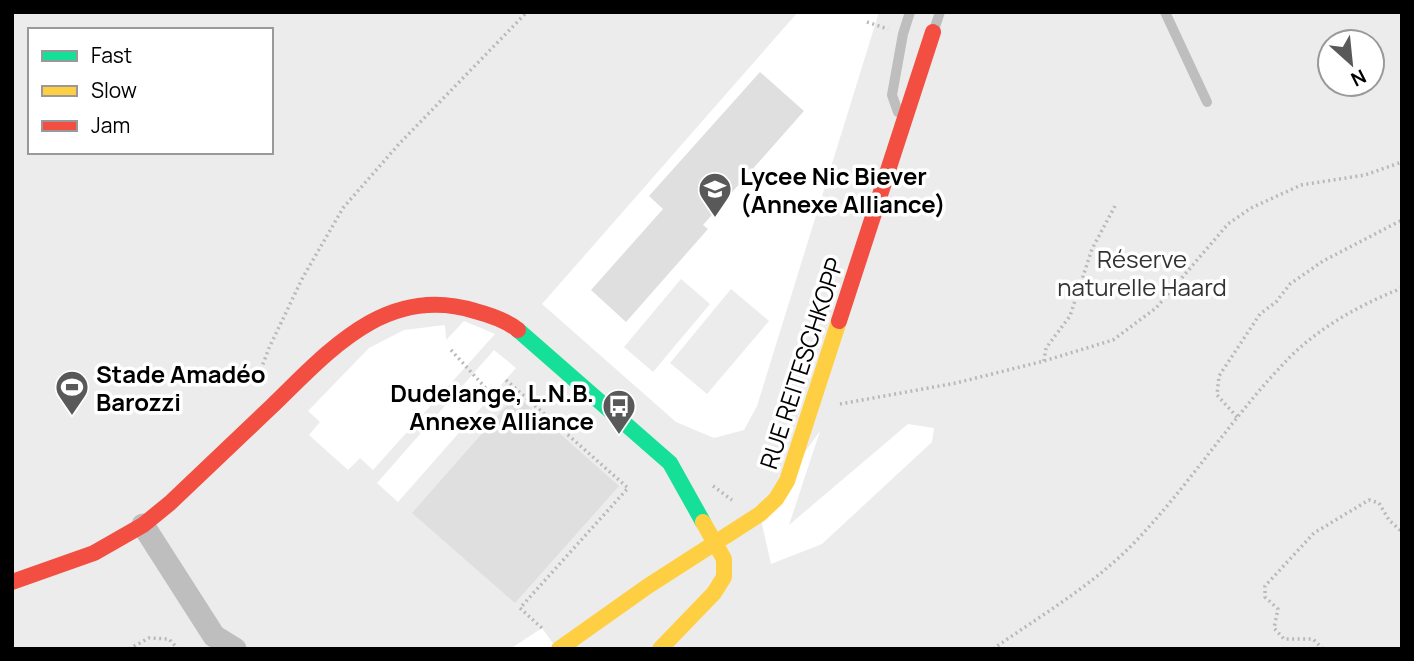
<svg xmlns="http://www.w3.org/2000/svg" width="1414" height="661" font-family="Manrope,sans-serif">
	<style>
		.green { fill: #ececec; fill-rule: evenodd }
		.building { fill: #dfdfdf }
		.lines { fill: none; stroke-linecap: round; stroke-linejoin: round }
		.path { stroke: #b9b9b9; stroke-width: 3.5; stroke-dasharray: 2 3.5; stroke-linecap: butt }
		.lane { stroke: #bebebe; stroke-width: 10 }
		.street { stroke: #bebebe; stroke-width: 23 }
		.fast { stroke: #16e098; stroke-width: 16 }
		.slow { stroke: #ffcf43; stroke-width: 16 }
		.jam { stroke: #f24e42; stroke-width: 16 }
		.labels { text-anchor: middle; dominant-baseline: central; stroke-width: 7; stroke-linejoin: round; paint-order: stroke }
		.poi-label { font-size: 24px; font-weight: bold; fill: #000; stroke: #fff; text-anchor: start }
		.park-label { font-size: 24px; fill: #333; stroke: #fff }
		.street-label { font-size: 24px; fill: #000; stroke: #fff }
	</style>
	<rect width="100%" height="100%" fill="#fff"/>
	<!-- green -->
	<path class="green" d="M12,12H798L542,304L676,422L714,438L744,430L757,406L879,12H1402V649H557L542,628L510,649H12ZM30,30H271V152H30ZM1330,42H1372V84H1330ZM464,321L495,334L373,470L360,458L348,470L309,435L320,422L308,411L369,348L404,330L445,325L446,340ZM494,350L516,368L398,502L377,483ZM908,424L934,428L932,442L822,544L771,564L760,515L820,431L789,525Z
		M681,279L710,304L653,372L624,347Z
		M731,289L769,321L707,394L670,363Z"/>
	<!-- building -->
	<path class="building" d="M760,72L804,111L703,225L708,229L626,322L591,290L663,209L649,196Z
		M516,395L619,486L515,603L412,513Z"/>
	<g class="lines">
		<!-- path -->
		<path class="path" d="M867,22L888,29
			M451,350L492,395
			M1044,361L1046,348L1070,316L1092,249L1115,206
			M506,380L628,488L520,608L544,630
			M255,385L269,348L302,279L343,208L399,144L527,12
			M840,404L956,383L1044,361L1113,340L1156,308L1228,224L1251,208L1301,185L1365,175L1402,162
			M1237,417L1217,395L1219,376L1260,314L1276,302L1290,284L1323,261L1402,220
			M713,486L732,500
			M129,649L149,638L169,639L178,649
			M993,649C1040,616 1093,585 1133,544C1190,485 1233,415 1290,357C1321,326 1362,304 1402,288
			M1323,649L1313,639H1284L1274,628L1278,609L1265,597V586L1314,533L1369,500L1379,503L1389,520L1402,532"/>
		<!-- lane -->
		<path class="lane" d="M1165,12L1207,102
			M934,30L940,12
			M898,112L892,95L903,34L910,12"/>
		<!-- street -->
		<path class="street" d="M143,525L214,636L235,649"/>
		<!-- fast -->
		<path class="fast" d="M518,330L670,463L703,522"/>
		<!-- slow -->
		<path class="slow" d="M559,649L648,586L760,514L776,499L787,481L839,321
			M660,649L714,593L724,577V559L703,522"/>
		<!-- jam -->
		<path class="jam" d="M839,321L933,32
			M12,582L94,553L143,525L170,503C204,471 237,439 271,407C328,352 386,283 475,311C490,315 506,320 518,330"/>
	</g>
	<!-- icons -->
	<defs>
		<symbol id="school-pin" viewBox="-11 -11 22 30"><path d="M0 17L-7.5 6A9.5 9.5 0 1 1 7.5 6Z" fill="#595959" stroke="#fff"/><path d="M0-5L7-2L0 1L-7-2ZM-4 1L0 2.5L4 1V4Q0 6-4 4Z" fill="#fff"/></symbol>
		<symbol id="stadium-pin" viewBox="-11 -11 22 30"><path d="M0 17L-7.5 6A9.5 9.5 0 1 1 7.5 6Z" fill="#595959" stroke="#fff"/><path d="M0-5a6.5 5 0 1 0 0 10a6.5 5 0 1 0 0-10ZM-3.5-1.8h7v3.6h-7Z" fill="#fff"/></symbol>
		<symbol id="bus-pin" viewBox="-11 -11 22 30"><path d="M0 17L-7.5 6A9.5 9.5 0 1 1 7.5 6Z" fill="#595959" stroke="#fff"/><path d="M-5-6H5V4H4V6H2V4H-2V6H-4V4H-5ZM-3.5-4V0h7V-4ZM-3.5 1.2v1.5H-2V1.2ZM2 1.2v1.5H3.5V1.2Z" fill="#fff"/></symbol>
	</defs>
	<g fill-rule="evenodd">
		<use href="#school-pin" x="696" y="170" width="38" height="52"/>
		<use href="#stadium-pin" x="53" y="368" width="38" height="52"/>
		<use href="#bus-pin" x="600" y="387" width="38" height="52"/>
	</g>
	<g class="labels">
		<!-- poi labels -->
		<g class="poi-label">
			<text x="740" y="175">Lycee Nic Biever<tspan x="740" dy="28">(Annexe Alliance)</tspan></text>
			<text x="96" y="373">Stade Amadéo<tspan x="96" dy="28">Barozzi</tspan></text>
			<text x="594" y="392" text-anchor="end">Dudelange, L.N.B.<tspan x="594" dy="28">Annexe Alliance</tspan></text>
		</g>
		<!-- park labels -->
		<g class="park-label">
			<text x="1142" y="258">Réserve<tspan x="1142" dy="28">naturelle Haard</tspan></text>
		</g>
		<!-- street labels -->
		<g class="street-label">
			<text transform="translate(801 363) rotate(-72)">RUE REITESCHKOPP</text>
		</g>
	</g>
	<!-- border -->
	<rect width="1414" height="661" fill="none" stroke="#000000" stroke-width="28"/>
	<!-- legend -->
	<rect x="28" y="28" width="245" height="126" fill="#ffffff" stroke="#999999" stroke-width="2"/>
	<rect x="42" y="51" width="35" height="10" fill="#16e098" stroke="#999999" stroke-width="2"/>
	<text x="91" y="63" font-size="21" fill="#000000">Fast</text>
	<rect x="42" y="86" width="35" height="10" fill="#ffcf43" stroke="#999999" stroke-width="2"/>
	<text x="91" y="98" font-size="21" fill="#000000">Slow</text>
	<rect x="42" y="121" width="35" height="10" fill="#f24e42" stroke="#999999" stroke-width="2"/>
	<text x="91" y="133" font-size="21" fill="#000000">Jam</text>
	<!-- north arrow -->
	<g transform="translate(1351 63) rotate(153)"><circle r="33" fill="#ffffff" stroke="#999999" stroke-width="2"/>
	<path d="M0-5L12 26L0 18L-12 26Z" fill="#595959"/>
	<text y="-10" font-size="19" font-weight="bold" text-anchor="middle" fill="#000000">N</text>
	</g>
</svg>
